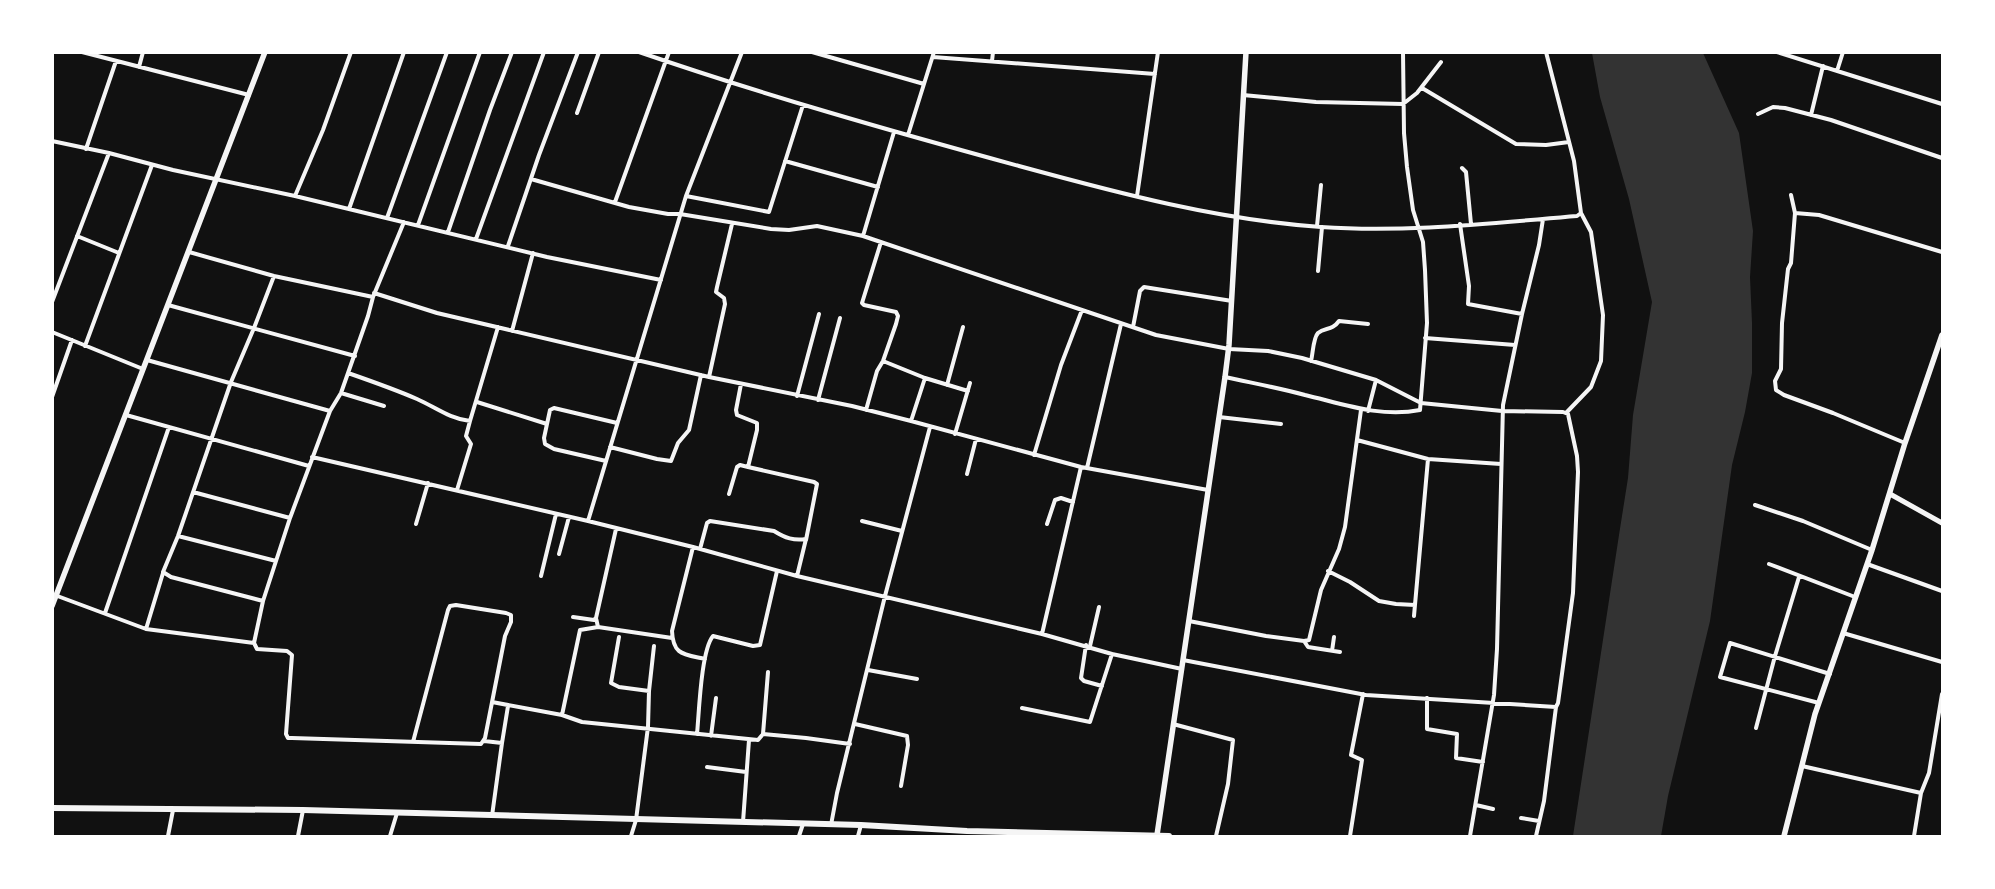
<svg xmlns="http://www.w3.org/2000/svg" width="1995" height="889" font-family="Mulish,sans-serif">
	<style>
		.water { fill: #333 }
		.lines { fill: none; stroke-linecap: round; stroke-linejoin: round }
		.minor { stroke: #f5f5f5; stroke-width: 4 }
		.tertiary { stroke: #f5f5f5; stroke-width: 5 }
		.secondary { stroke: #f5f5f5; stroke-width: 5.5 }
		.trunk { stroke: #f5f5f5; stroke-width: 6 }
	</style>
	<rect width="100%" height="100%" fill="#111"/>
	<!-- water -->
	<path class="water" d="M1592,53H1703L1739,133L1753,231L1750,277L1752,323V373L1745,412L1732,465L1710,621L1668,796L1661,836H1573L1619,535L1628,478L1633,415L1652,302L1629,199L1600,97Z"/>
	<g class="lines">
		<!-- minor -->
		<path class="minor" d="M82,52L249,95
			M639,52C764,95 891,131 1019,166C1118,193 1219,220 1321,227C1406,233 1492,223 1577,216L1581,213L1574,161L1546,52
			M812,52L924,84
			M1777,52L1942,104
			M933,57L1155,74
			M992,61L993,52
			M139,67L143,52
			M1837,71L1843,52
			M1422,88L1516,144L1546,145L1569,142
			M1243,95L1316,102L1403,104L1417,93L1441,62
			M577,113L599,52
			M1758,114L1773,107L1785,108L1831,120L1942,158
			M1811,115L1823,66
			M908,135L934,52
			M52,141L109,153L173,170L295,196L547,257L661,280
			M86,149L116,61
			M785,161L878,187
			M1462,168L1466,172L1471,224
			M531,179L629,207L668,214H680L771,229L789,230L817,226L863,236L1156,335L1229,349L1268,351L1302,358L1376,380L1421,403L1502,411L1563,412L1568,414L1577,456L1578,472L1573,593L1558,703L1556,707L1366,695L1183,660
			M1791,195L1795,213L1791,263L1788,269L1782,323L1781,369L1775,381L1776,390L1784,395L1833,413L1905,443
			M295,196L323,130L351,52
			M686,196L769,212L803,105
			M1137,196L1158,52
			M615,202L669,52
			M349,209L404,52
			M1795,213L1819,215L1942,252
			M387,218L447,52
			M404,222L373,297L368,316L341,393L330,411L290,518L263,601L254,643L257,649L287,651L292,655L286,734L288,738H292L481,744L485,738L505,636L511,622V615L506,613L456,605L450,606L448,610L413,742
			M1460,224L1469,286L1468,304L1522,314
			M418,225L480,52
			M1317,226L1321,185
			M448,232L490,110L512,52
			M77,236L119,253
			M863,236L894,132
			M476,239L544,52
			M508,246L539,155L578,52
			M189,252L274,276L373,297
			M1318,271L1322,227
			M374,293L437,313L709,377L852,406L911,421L1081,467L1208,490
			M52,302L109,153
			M168,305L355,356
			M1133,327L1140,291L1144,287L1232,301
			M512,331L533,253
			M52,332L143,369
			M1425,338L1515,345
			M85,346L152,165
			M147,360L330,411
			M883,361L925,378L911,421
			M1311,361C1313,354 1313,338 1318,333C1325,327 1332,331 1339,321L1368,324
			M348,373C371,381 394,389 417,399C435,407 450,419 470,421
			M709,377L725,304L724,298L716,292L717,287L732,224
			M1225,377C1252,383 1279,388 1305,395C1343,404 1381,418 1420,410L1427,323L1425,270L1423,242L1413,210L1407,167L1404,133L1403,52
			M925,378L968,391
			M947,385L963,327
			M341,393L384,406
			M797,396L819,314
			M52,397L72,340
			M818,400L840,318
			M477,402L547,424
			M866,410L877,371L883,361L896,324L898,316L896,312L864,305L862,303L881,242
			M1368,411L1376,380
			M1566,413L1591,387L1601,361L1603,315L1591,232L1581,213
			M126,415L309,466
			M1219,417L1281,424
			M955,434L970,383
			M1357,440L1428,459L1501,464
			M610,447L657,459L671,461L678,443L689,430L701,375
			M1034,455L1061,365L1082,310
			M312,457L588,521L693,547L797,576L1042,634L1112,654L1182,669
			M606,461L554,449L545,444L544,438L550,410L554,408L617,423
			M748,467L814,482L817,484L806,540
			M1087,468L1121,324
			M967,474L976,439
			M457,490L471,444L466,436L470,421L498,327
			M193,492L290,518
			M729,494L737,467L740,465L748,467L757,430V423L737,415L736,410L741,384
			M1755,505L1803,521L1872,550
			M588,521L686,196L742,52
			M862,521L902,531
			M416,524L428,483
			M1047,524L1055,500L1061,498L1073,502
			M178,536L276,561
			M693,547L672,631C673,655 683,654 705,659
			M700,549L707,523L710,521L774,531C785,538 794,541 806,539L797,576
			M559,554L569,517
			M1769,564L1855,597
			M1867,564L1942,591
			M1328,571L1350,582L1379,601L1396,604L1415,605
			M541,576L556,514
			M52,594L146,629L254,643
			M263,601L171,577L163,572L178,536L231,382L254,328L274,276
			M105,613L169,427
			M1414,616L1428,459
			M573,617L594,620L596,618L616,529
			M596,618L598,627L672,638
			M1189,621L1266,636L1304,641L1309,640L1321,590L1339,549L1345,527L1361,410
			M146,629L163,573
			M1843,633L1942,662
			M1042,634L1081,467
			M619,637L611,683L619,687L649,691
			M1304,641L1308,647L1340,652
			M1086,645L1081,678L1084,681L1102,686
			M1090,646L1099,607
			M1332,651L1334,637
			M868,670L917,679
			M1427,698V729L1457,734L1456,758L1483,762
			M492,702L562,715L582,722L758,740L763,734L768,672
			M1819,703L1720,677L1730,643L1830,674
			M1022,708L1090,722L1112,654
			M562,715L580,630L598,627
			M855,724L907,736L908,745L901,786
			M1173,724L1233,740L1228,784L1216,836
			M1756,728L1775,656L1799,577
			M697,734C699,714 701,650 713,636L753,646L760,645L777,571
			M763,734L806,738L850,744
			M711,736L716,698
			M484,741L502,743L492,816
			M502,743L508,706
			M1802,766L1921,793
			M707,767L746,772
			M1476,805L1493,809
			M1521,818L1539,821
			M743,822L749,740
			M831,825L837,793L885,596L930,427
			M168,836L173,810
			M298,836L303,810
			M390,836L397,813
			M631,836L636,820L648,727L649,691L654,646
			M799,836L803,824
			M858,836L861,825
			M1350,836L1362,760L1351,755L1363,694
			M1470,836L1494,695L1497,649L1503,405L1522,314L1539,245L1543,219
			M1536,836L1544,801L1556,707
			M1914,836L1921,793L1929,773L1942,694"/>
		<!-- tertiary -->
		<path class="tertiary" d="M1890,494L1942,523"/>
		<!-- secondary -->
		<path class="secondary" d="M52,606L265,52
			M1157,835L1225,377L1229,345L1246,52
			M1784,836L1815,714L1872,550L1905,443L1942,335"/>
		<!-- trunk -->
		<path class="trunk" d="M52,808L303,810L861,825L967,831L1169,836"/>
	</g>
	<!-- border -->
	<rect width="1995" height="889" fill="none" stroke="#ffffff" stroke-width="108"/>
</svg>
